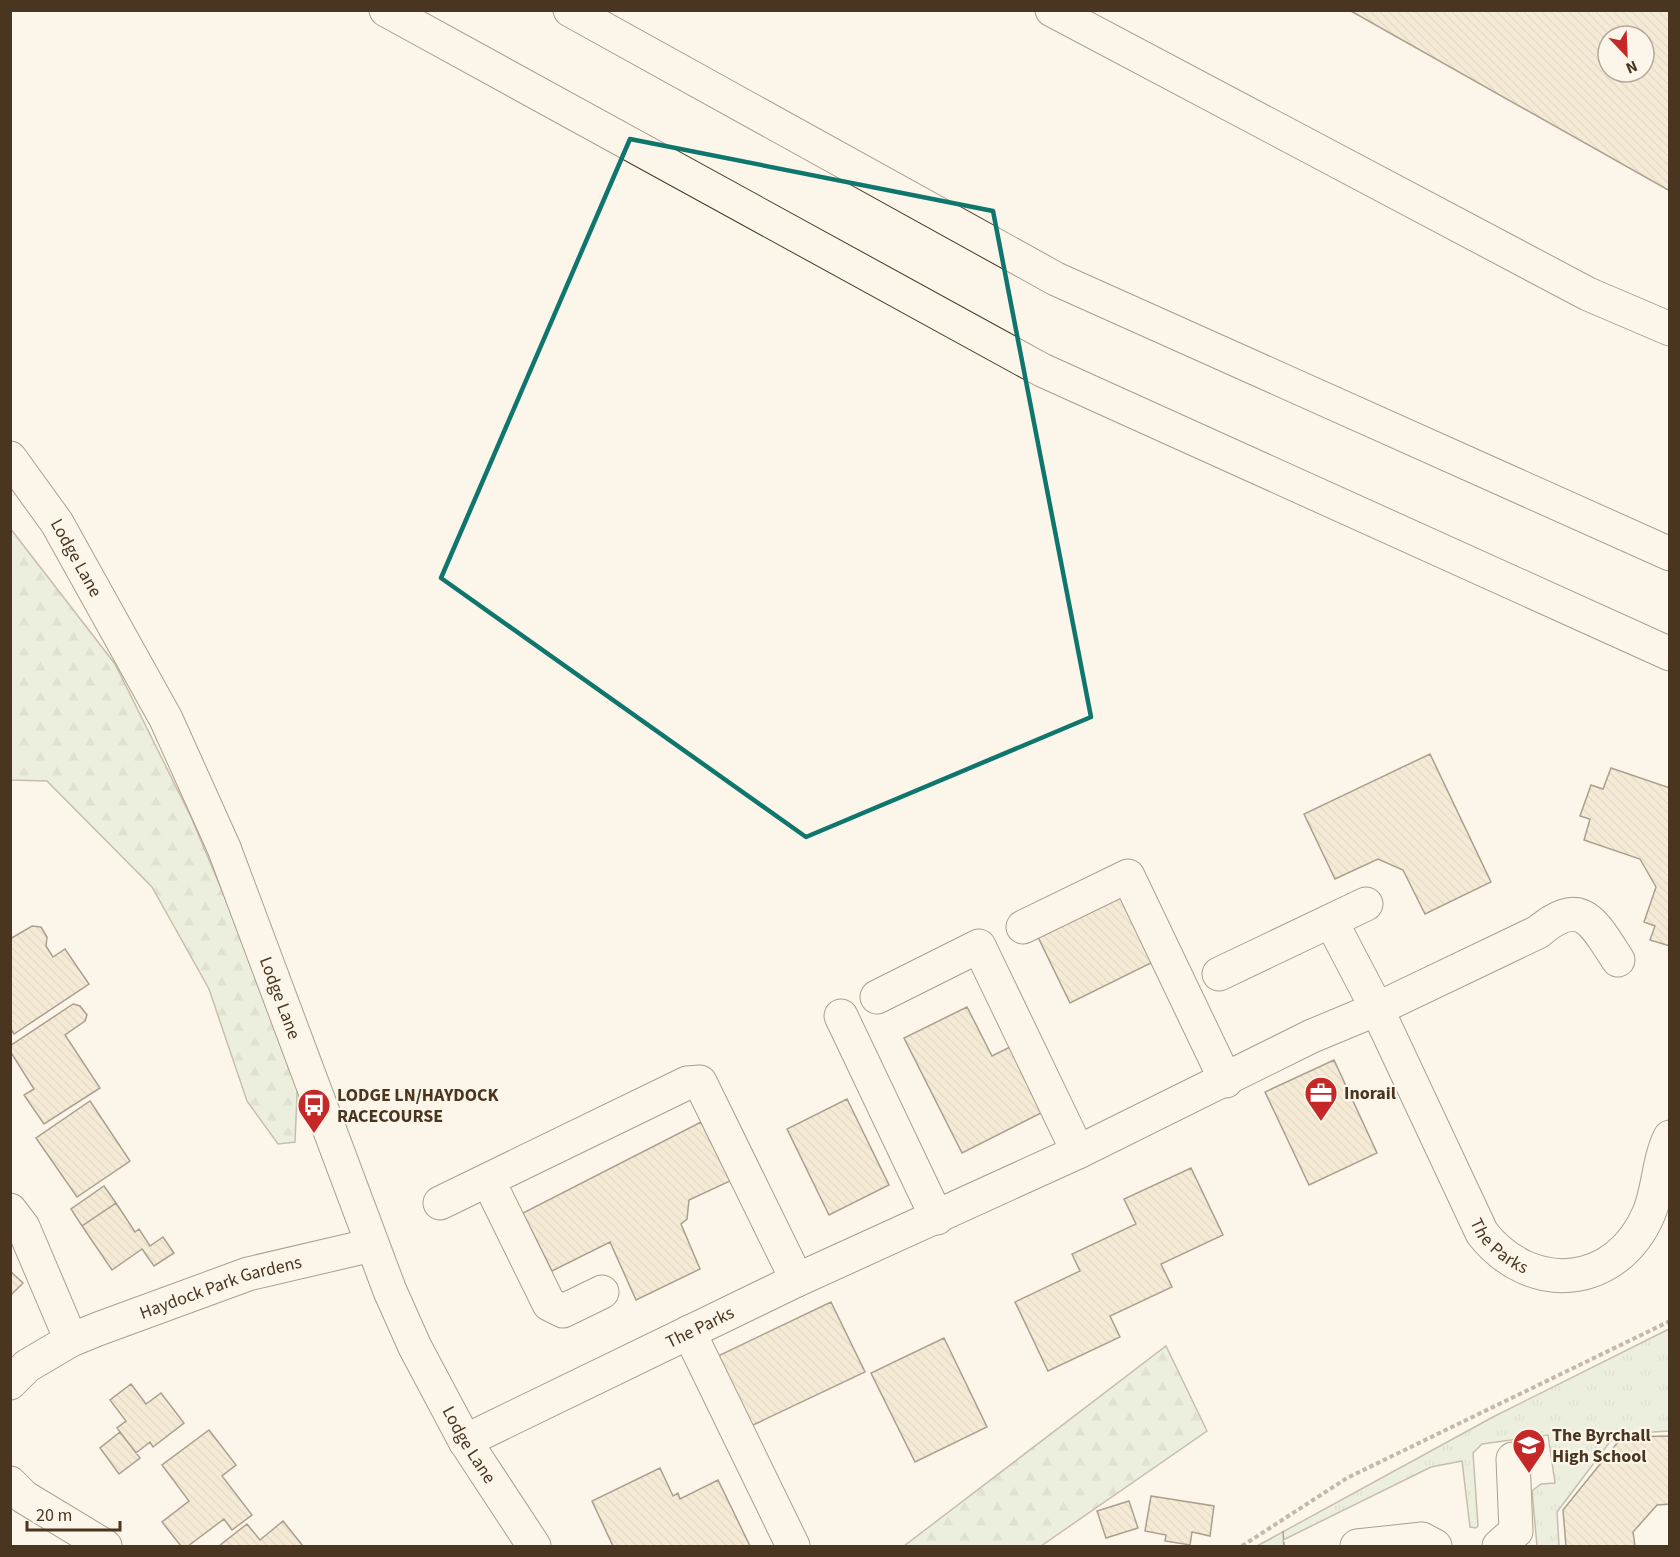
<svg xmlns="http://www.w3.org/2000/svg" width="1680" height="1557" font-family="'Source Sans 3',sans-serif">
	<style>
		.grass { fill: url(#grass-tufts); stroke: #887966; stroke-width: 1.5 }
		.forest { fill: url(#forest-firs); stroke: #887966; stroke-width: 1.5 }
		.building { fill: url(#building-back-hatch); stroke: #4a3520; stroke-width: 1.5; fill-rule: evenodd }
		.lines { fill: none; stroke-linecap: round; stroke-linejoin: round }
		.minor-casing { stroke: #4a3520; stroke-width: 35 }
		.major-casing { stroke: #4a3520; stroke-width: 35 }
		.highway-casing { stroke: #4a3520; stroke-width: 35 }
		.path { stroke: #7f6f5c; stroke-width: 4; stroke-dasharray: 4.5 3; stroke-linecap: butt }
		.minor { stroke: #fbf6e9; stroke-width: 33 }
		.major { stroke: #fbf6e9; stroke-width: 33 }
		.highway { stroke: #fbf6e9; stroke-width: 33 }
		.fence { stroke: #4a3520; stroke-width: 1.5; stroke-dasharray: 8 3; stroke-linecap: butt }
		.marked { fill: none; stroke: #0f766e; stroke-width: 4.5; stroke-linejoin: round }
		.labels { text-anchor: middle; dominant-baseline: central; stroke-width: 4.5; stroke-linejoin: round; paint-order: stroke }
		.street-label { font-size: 18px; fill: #4a3520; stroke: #fbf6e9 }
		.poi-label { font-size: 18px; font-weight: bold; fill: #4a3520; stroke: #fbf6e9; text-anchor: start }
	</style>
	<defs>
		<pattern id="grass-tufts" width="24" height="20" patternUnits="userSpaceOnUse" patternTransform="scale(1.5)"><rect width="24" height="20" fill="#dce7d0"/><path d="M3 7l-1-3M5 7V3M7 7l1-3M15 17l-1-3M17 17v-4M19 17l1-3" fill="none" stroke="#bec7b2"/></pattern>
		<pattern id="forest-firs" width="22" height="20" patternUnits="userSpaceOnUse" patternTransform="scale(1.5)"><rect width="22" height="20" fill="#dce7d0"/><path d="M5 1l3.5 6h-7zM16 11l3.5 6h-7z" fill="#bec7b2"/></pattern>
		<pattern id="building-back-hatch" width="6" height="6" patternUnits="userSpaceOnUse" patternTransform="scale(1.5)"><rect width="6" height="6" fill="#ecdcbc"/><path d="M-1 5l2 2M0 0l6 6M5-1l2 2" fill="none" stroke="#ccbda1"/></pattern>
	</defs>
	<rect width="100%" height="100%" fill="#fbf6e9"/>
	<!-- grass -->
	<path class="grass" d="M1669,1329V1431L1620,1434L1609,1443L1557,1512L1559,1546H1537L1532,1491L1541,1484L1555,1483L1548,1435L1482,1444L1473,1453L1478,1526L1476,1528L1470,1527L1462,1461L1431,1467L1283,1540L1284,1546H1257L1493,1417Z"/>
	<!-- forest -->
	<path class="forest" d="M10,528L115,664L191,817L298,1071L295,1142L278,1144L247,1101L209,989L152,887L47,781L11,780Z
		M1166,1346L1207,1431L1041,1546H904Z"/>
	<!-- building -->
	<path class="building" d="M1349,10H1670V191ZM1608,36H1644V72H1608Z
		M1430,754L1491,882L1425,914L1403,870L1378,859L1335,879L1304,814Z
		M1611,768L1670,788V946L1650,940L1655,926L1644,922L1656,887L1640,859L1584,840L1590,819L1580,816L1591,785L1603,789Z
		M1127,893L1159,959L1070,1003L1038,937Z
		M32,926L41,927L47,937L46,946L53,957L65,949L89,984L14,1034L10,1028V939Z
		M73,1004L80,1006L87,1015L85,1021L65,1035L100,1088L44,1124L24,1095L34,1089L10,1051V1046Z
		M967,1007L992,1056L1014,1045L1047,1110L962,1153L904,1038Z
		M1334,1060L1377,1153L1309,1185L1265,1092Z
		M847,1099L889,1185L829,1215L787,1129Z
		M90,1101L130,1161L77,1197L36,1138Z
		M701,1122L730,1181L689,1200L687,1219L681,1224L700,1269L636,1300L610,1242L552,1271L523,1213Z
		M1191,1168L1223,1235L1161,1264L1172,1287L1110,1316L1120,1337L1048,1371L1015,1302L1080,1271L1072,1254L1136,1224L1124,1199Z
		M104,1186L116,1203L82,1226L71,1209Z
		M116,1203L135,1232L139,1229L150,1246L163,1237L174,1253L154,1266L142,1249L112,1270L82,1226Z
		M10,1271L23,1283L10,1296Z
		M831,1302L865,1372L751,1426L718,1356Z
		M944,1338L987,1427L915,1462L871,1373Z
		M131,1384L146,1404L161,1393L184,1423L153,1447L150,1442L136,1453L117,1428L126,1421L110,1400Z
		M209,1430L236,1465L222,1476L252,1515L232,1530L224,1519L188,1546H181L162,1522L189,1501L162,1465Z
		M120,1432L140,1458L119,1474L100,1448Z
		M1670,1436V1504L1657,1505L1633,1532L1635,1546H1566L1563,1510L1622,1437Z
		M660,1468L673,1496L678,1493L680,1499L718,1480L750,1546H613L592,1501Z
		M1151,1496L1214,1506L1210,1536L1192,1532L1190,1545L1165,1541L1166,1535L1145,1531Z
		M1129,1501L1138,1528L1106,1538L1097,1511Z
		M283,1521L303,1546H219L247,1524L260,1540Z"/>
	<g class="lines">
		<defs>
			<g id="minor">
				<path d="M1052,10L1588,294L1670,329"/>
				<path id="s1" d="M1331,921L1377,1009L1482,1233C1531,1296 1617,1289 1649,1213C1659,1189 1658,1161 1670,1137"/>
				<path d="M1023,927L1128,876L1226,1081"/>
				<path d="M1219,974L1366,904"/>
				<path d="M877,997L979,946L1078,1152"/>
				<path d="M841,1016L937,1218"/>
				<path d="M488,1180L549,1304L563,1311L602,1292"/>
				<path d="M440,1203L687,1083L700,1082L797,1280"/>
				<path d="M10,1210L23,1227L71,1340"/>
				<path d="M689,1332L793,1546"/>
				<path id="s2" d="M10,1383L27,1366L71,1340L98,1329L248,1274L372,1245"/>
				<path id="s3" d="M465,1441L797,1280L1078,1152L1312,1036L1377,1009L1538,932C1582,895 1593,922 1618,960"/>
				<path d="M10,1483L24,1497L105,1546"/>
				<path d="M1357,1546L1422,1539L1435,1546"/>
				<path d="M1499,1546L1516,1531L1513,1459"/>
			</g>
			<g id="major">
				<path id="s4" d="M10,458L57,523L166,719L224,848L390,1291L415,1347L465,1441L534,1546"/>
			</g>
			<path id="highway" d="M386,10L1042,370L1670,654
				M570,10L1056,279L1670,554"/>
		</defs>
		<!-- minor casing -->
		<use href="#minor" class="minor-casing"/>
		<!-- major casing -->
		<use href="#major" class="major-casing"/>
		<!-- highway casing -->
		<use href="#highway" class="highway-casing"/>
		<!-- path -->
		<path class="path" d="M1242,1546L1347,1478L1670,1321"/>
		<!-- minor -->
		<use href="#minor" class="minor"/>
		<!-- major -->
		<use href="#major" class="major"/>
		<!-- highway -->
		<use href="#highway" class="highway"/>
		<!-- fence -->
		<path class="fence" d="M1283,1531L1284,1546"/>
	</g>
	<!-- marked area -->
	<path d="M0 0H1680V1557H0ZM630,139L993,211L1091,717L806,837L441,578Z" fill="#fbf6e9" fill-opacity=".55" fill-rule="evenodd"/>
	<path class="marked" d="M630,139L993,211L1091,717L806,837L441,578Z"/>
	<!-- icons -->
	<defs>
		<symbol id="office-pin" viewBox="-11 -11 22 30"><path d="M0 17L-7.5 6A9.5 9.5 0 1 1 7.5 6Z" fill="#c62828" stroke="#fbf6e9"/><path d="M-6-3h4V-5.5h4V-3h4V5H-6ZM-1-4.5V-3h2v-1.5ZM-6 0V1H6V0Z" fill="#fff"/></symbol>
		<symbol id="bus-pin" viewBox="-11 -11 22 30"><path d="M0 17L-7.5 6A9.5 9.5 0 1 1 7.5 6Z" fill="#c62828" stroke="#fbf6e9"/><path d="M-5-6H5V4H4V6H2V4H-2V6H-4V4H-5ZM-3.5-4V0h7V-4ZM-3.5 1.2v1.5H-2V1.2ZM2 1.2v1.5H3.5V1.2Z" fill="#fff"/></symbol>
		<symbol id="school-pin" viewBox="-11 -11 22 30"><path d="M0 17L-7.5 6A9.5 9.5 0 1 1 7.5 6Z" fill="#c62828" stroke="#fbf6e9"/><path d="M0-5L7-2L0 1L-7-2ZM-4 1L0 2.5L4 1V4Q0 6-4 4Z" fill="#fff"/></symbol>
	</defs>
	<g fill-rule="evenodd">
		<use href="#office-pin" x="1302" y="1074" width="38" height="52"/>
		<use href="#bus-pin" x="295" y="1086" width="38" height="52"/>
		<use href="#school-pin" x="1510" y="1426" width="38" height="52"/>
	</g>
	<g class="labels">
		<!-- street labels -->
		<g class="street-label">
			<text stroke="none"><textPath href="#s4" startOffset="120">Lodge Lane</textPath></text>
			<text stroke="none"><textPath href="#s4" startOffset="606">Lodge Lane</textPath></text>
			<text stroke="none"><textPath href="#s1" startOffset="368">The Parks</textPath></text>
			<text stroke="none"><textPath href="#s2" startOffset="234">Haydock Park Gardens</textPath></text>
			<text stroke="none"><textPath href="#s3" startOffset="261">The Parks</textPath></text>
			<text stroke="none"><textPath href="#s4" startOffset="1092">Lodge Lane</textPath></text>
		</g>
		<!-- poi labels -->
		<g class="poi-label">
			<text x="1344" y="1093">Inorail</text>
			<text x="337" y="1095">LODGE LN/HAYDOCK<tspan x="337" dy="21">RACECOURSE</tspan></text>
			<text x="1552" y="1435">The Byrchall<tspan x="1552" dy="21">High School</tspan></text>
		</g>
	</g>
	<!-- border -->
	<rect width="1680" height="1557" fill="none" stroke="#4a3520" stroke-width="24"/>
	<!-- north arrow -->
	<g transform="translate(1626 54) rotate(157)"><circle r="28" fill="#fbf6e9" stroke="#b4a999" stroke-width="1.5"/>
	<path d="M0-4.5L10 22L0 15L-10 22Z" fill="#c62828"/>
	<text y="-9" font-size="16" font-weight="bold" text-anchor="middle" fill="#4a3520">N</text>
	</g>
	<!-- scale -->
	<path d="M27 1521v9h93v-9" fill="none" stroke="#4a3520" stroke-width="3"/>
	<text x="36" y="1521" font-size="18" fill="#4a3520" stroke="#fbf6e9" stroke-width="4.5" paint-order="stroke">20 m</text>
</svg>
